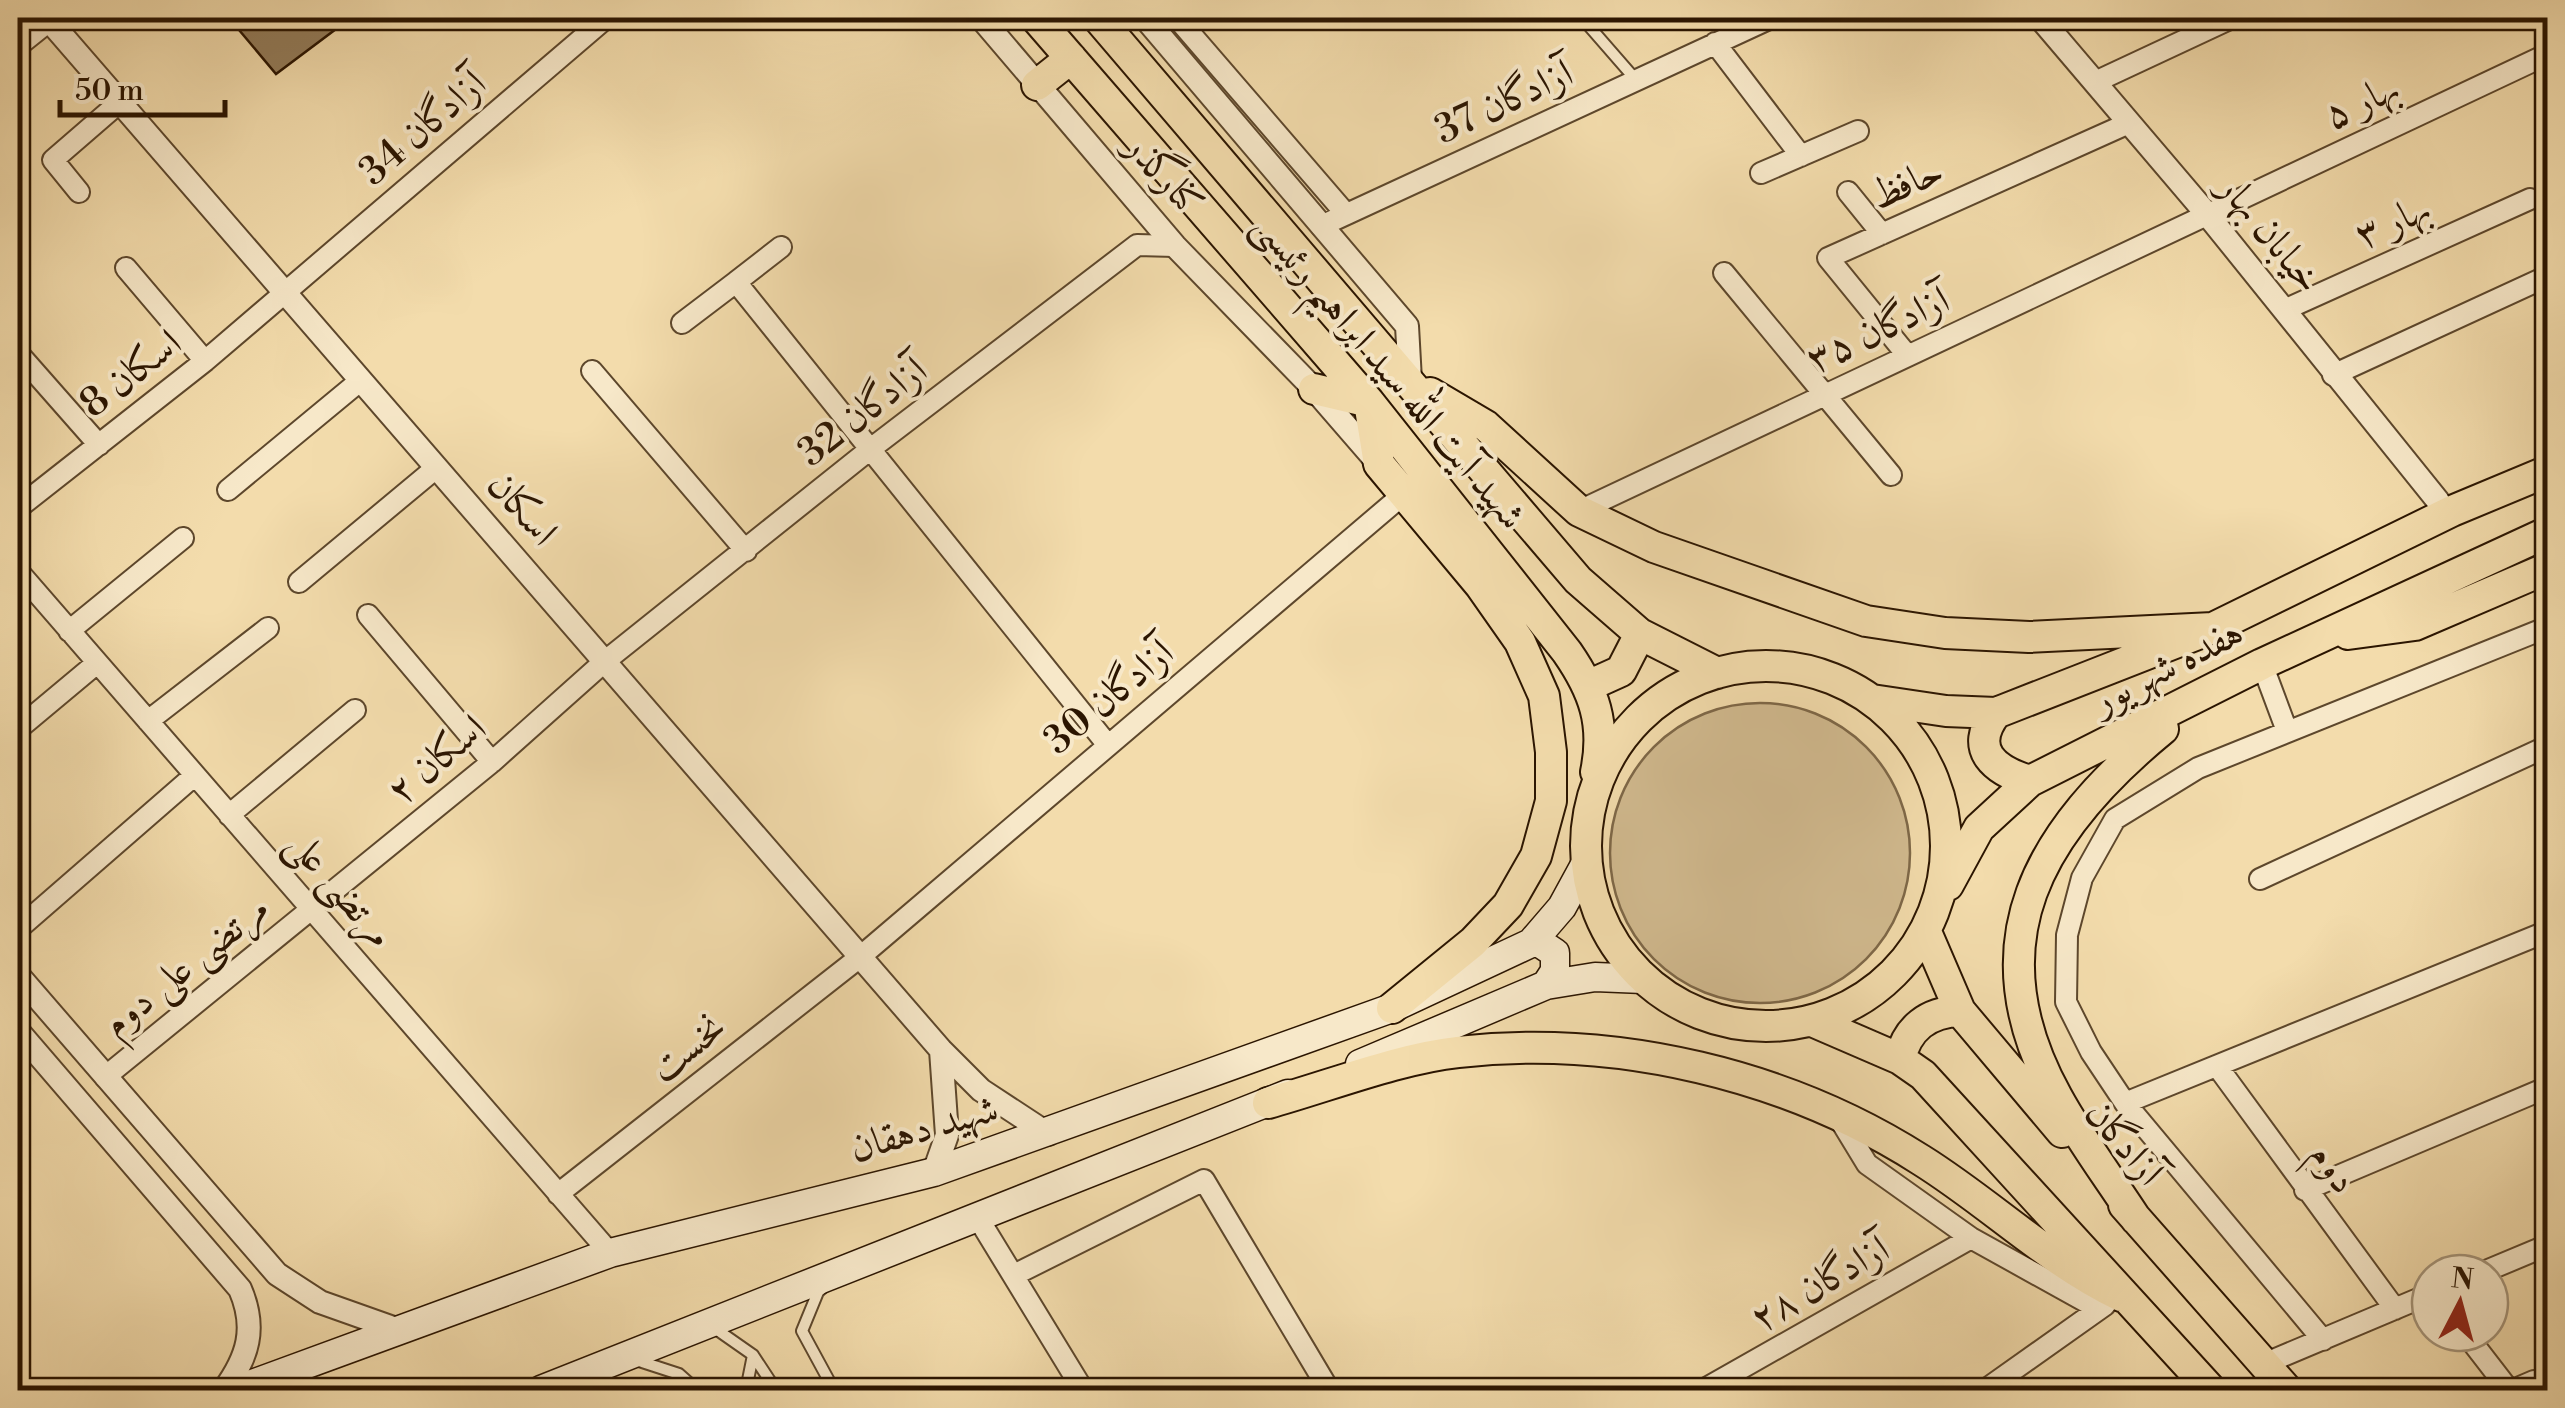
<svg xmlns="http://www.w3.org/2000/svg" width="2565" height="1408" font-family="'Libre Bodoni',Amiri,serif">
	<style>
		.green { fill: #d1ba8f; stroke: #7e6848; stroke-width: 2.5 }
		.building { fill: #937c5a; stroke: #2b1501; stroke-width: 2.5 }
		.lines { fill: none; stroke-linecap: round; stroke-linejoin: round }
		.service-casing { stroke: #5d472c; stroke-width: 14 }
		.minor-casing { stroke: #5d472c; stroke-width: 24 }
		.tertiary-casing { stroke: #5d472c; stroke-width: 26 }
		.secondary-casing { stroke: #2b1501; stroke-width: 31 }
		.primary-casing { stroke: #2b1501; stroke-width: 34 }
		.service { stroke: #f7e8c9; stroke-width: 10 }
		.minor { stroke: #f7e8c9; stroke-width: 20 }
		.tertiary { stroke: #f7e8c9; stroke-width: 22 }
		.secondary { stroke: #f7e8c9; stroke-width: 28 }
		.primary { stroke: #f3dcac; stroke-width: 30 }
		.labels { text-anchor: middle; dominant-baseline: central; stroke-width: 8; stroke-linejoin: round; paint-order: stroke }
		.street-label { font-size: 40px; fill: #2b1501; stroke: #f7e8c9 }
	</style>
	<rect width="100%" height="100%" fill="#f3dcac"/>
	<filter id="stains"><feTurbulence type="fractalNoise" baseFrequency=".002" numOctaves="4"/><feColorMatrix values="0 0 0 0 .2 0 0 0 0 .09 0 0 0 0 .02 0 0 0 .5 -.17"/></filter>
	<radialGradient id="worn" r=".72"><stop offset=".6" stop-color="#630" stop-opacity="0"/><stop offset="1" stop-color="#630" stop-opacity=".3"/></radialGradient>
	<!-- green -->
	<path class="green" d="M1610 853a150 150 0 1 1 300 0a150 150 0 1 1-300 0Z"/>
	<!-- building -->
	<path class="building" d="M229,18H326L336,29L276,74Z"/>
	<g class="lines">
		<defs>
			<path id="service" d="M1582,18L1636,80
				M825,1286L818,1292L802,1331L834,1390
				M713,1327L753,1355L776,1390
				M636,1360L679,1374L697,1390
				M746,1390L753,1355"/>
			<path id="minor" d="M1177,18L1346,214
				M1715,43L1801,156
				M18,46L53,18
				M2095,82L2232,18
				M1761,173L1858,131
				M79,192L53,160L120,102
				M1848,192L1882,234
				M1321,226L1771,18
				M781,247L736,282L1107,744
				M126,268L205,361
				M1724,273L1891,475
				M2284,310L2530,199
				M682,323L736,282
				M18,353L99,445
				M1907,355L1828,258L2129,123
				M592,371L746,551
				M2333,375L2548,276
				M228,490L361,380
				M18,508L205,361L606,18
				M1579,511L2548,54
				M18,571L610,1253
				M299,582L436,468
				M368,615L492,762
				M69,631L183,538
				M2262,664L2287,731
				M148,721L268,628
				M18,729L97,663
				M229,815L355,710
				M2260,879L2548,746
				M18,929L195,775
				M2217,1066L2395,1309
				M105,1077L492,762L604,662L873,447L1137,245L1175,246
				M2125,1103L2548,931
				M1839,1118L1867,1164L1971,1238L2099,1309
				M2305,1190L2548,1087
				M558,1194L860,957L1405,493
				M978,1218L1083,1390
				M2481,1273L2548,1245
				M1014,1275L1204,1180L1329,1390
				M2465,1333L2509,1390
				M2323,1340L2125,1103L2091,1052L2066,1002L2067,935L2082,878L2115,819L2198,768L2548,627
				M2264,1364L2430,1294
				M1703,1390L1971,1238
				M1985,1390L2105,1305
				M2513,1390L2534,1381"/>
			<path id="tertiary" d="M47,18L941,1050L981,1090L1048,1134
				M981,18L1175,246L1314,389L1379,464
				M1145,18L1407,326L1410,380
				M2040,18L2206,213L2438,501
				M18,975L277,1274L320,1302L399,1330
				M18,1031L240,1289C257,1328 248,1357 224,1390
				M934,1172L947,1135L941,1050"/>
			<path id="secondary" d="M1531,943H1540L1555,953V971L1546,985
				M1360,1064L1546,985L1595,977L1643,979
				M236,1390L610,1253L934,1172L1392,1008L1531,943L1562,907L1586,863
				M541,1390L1288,1094"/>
			<path id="primary" d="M1036,18L1369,402L1567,652C1594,691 1606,724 1596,772
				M1098,18L1578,580L1640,634L1717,673
				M1037,85L1071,58
				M1314,389L1369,402L1379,464L1480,585L1520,642L1544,696L1551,752V801L1536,856L1508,905L1473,942L1392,1008
				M1430,393L1486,426L1579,511L1654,547L1866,621L1945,633L2029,637L2213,628
				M2348,634L2415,625L2548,568
				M1586 846a180 180 0 1 1 360 0a180 180 0 1 1-360 0Z
				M1590,685L1621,671L1640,634
				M1872,700L1946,711L1996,713L2213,628L2452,511L2548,471
				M1996,713C1967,750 1996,771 2030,781
				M1948,885L1979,828L2030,781L2262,664L2548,532
				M1926,932L1960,1011L2062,1132
				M1812,1021L1900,1059L1923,1075L2211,1390
				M1900,1059C1907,1028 1928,1012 1960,1011
				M1268,1103C1326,1087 1400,1058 1458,1052C1617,1034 1788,1075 1921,1160C1990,1203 2048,1261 2121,1296
				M2124,1205L2287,1390
				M2136,1219C2110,1179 2080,1139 2057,1097C1971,942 2040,830 2163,729"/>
		</defs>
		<!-- service casing -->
		<use href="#service" class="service-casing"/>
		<!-- minor casing -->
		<use href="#minor" class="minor-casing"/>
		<!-- tertiary casing -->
		<use href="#tertiary" class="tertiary-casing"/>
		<!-- secondary casing -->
		<use href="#secondary" class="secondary-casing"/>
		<!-- primary casing -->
		<use href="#primary" class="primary-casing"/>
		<!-- service -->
		<use href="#service" class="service"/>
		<!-- minor -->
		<use href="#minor" class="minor"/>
		<!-- tertiary -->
		<use href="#tertiary" class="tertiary"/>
		<!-- secondary -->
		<use href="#secondary" class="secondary"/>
		<!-- primary -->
		<use href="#primary" class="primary"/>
	</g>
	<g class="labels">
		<!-- street labels -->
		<g class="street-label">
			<text transform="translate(1504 102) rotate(-25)">آزادگان 37</text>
			<text transform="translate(2362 102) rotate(-25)">بهار ۵</text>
			<text transform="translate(423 128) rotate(-41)">آزادگان 34</text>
			<text transform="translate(1164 175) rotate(49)">کنارگذر</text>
			<text transform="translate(1907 184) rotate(-24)">حافظ</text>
			<text transform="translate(2393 222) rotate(-24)">بهار ۳</text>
			<text transform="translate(2270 234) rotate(51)">خیابان بهار</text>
			<text transform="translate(1878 330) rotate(-25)">آزادگان ۳۵</text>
			<text transform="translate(1389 371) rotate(50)">شهید آیت الله سید ابراهیم رئیسی</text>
			<text transform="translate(131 374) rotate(-38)">اسکان 8</text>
			<text transform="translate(863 412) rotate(-38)">آزادگان 32</text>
			<text transform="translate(522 509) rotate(49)">اسکان</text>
			<text transform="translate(2168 667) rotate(-27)">هفده شهریور</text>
			<text transform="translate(1109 697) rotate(-40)">آزادگان 30</text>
			<text transform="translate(437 760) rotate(-40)">اسکان ۲</text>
			<text transform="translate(340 889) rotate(49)">مرتضی علی</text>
			<text transform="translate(186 966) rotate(-39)">مرتضی علی دوم</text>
			<text transform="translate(688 1048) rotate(-38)">نخست</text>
			<text transform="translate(924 1129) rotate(-16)">شهید دهقان</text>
			<text transform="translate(2124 1143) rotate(50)">آزادگان</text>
			<text transform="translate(2333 1168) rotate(54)">دوم</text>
			<text transform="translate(1820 1284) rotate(-30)">۲۸ آزادگان</text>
		</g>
	</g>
	<!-- margin -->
	<rect width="2565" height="1408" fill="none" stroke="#f3dcac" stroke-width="60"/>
	<rect x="20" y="20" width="2525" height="1368" fill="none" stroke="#2b1501" stroke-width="5"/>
	<rect x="30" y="30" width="2505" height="1348" fill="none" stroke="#2b1501" stroke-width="2.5"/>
	<!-- north arrow -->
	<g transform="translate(2460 1303) rotate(6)"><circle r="48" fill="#f7e8c9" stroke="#a59479" stroke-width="2.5"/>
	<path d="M0-8L18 38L0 25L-18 38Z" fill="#8f2418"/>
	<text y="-15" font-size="28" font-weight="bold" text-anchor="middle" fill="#2b1501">N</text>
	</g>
	<!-- scale -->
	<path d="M60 100v15h165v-15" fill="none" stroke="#2b1501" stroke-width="5"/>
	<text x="75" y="100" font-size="30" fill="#2b1501" stroke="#f7e8c9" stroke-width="8" paint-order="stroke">50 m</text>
	<rect width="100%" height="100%" filter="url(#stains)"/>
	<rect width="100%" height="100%" fill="url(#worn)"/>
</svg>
